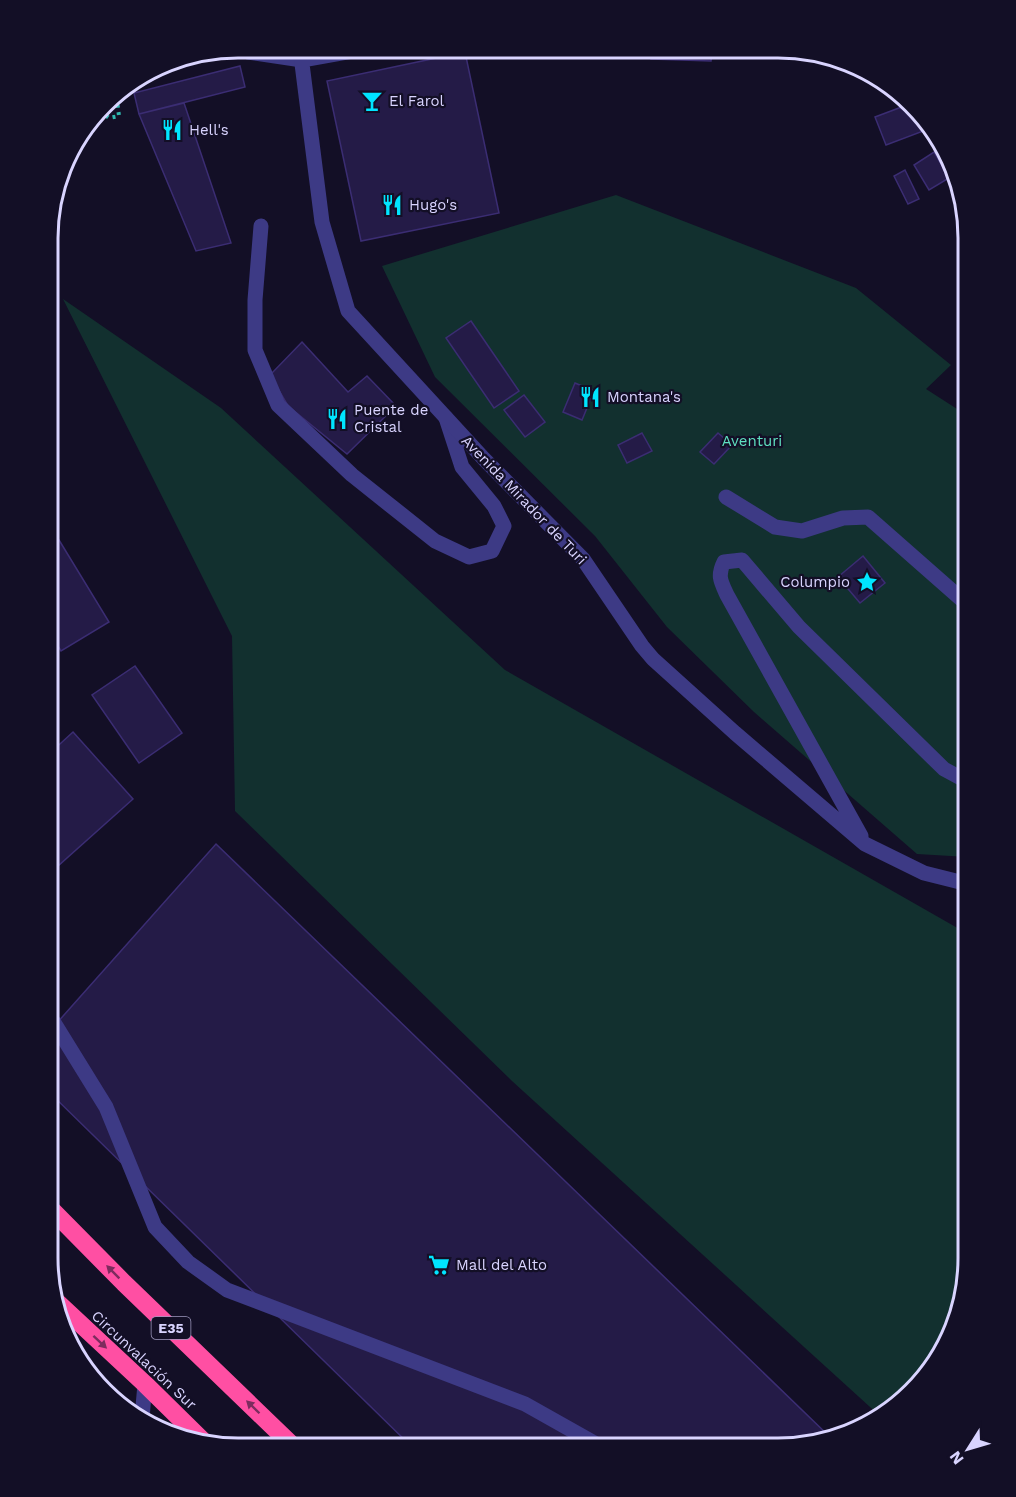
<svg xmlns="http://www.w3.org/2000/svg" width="1016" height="1497" font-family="'Work Sans',sans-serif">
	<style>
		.green { fill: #12302f }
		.building { fill: #241b47; stroke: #3b2d73; stroke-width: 1.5 }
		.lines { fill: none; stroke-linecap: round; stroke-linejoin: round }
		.path { stroke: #2fb8b0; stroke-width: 4; stroke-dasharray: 3 4.5; stroke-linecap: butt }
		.lane { stroke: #3d3a85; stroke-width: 15 }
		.street { stroke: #3d3a85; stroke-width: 15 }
		.highway { stroke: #ff4fa3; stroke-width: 18 }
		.oneway { fill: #7d2c5e }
		.labels { text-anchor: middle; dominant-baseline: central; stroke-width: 4.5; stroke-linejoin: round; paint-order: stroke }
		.shield { fill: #130f26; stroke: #9e99be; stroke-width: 1.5 }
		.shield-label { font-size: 14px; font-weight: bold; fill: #d9d4ff }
		.poi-label { font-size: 15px; fill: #d9d4ff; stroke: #130f26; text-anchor: start }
		.park-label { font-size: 15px; fill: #5fe0c0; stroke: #130f26 }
		.street-label { font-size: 15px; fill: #d9d4ff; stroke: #130f26 }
		.rim { fill: none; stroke: #d9d4ff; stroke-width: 3 }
	</style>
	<rect width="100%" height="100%" fill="#130f26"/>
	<!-- green -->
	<path class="green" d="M616,195L856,288L951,365L926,389L968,416V857L917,854L754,712L667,627L595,536L435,377L382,266Z
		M63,299L221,408L505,670L968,934V1271L936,1365L894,1409L881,1417L512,1081L235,811L232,636Z"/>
	<!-- building -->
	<path class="building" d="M651,49H712L711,61L651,59Z
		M465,52L499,213L361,241L327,81Z
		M240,66L245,87L139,114L134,93Z
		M184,103L231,243L196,251L139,114Z
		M907,105L926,130L886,145L875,117Z
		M934,152L949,178L929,190L914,165Z
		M905,170L919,199L908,204L894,176Z
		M471,321L519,391L494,408L446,338Z
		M302,342L348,392L367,376L396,406L347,454L288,406L270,375Z
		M967,378H968V397L959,390Z
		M575,383L594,391L582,420L563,412Z
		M524,395L545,422L525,437L504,410Z
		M642,433L652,451L627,463L618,445Z
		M718,433L732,445L714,464L700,452Z
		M59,540L109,622L61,651L49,631V546Z
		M863,556L885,583L860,603L838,577Z
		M135,666L182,733L139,763L92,695Z
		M73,732L133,799L49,874V754Z
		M216,844L831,1438L778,1449L413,1448L48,1091V1033Z"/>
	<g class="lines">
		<!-- path -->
		<path class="path" d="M575,49L578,57
			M100,111L109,118L119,116L116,93"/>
		<!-- lane -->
		<path class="lane" d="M243,48L248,52L302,60
			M261,226L255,300V350L278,405L352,475L435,541L469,557L492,551L504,526L494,506L462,467L446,418
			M726,497L775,527L802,531L843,518L868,517L968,605
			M48,1013L106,1107L155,1227L188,1262L227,1290L525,1404L605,1449"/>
		<!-- street -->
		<path class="street" d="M300,48L322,222L348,311L484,459L583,559L642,646L653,659L735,733L865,844L924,873L968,884
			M302,60L369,48
			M861,836L727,595C721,582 717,576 724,562L742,560L799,627L944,769L968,782
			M142,1418L145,1384"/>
		<!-- highway -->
		<path class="highway" d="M48,1206L124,1283L295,1448
			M57,1302L145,1384L206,1444"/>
	</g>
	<!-- one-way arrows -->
	<defs><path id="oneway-solid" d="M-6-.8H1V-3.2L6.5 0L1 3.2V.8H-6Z" transform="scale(1.5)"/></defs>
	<g class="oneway">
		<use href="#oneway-solid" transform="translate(113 1272) rotate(-135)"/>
		<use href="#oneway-solid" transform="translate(100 1342) rotate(43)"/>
		<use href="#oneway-solid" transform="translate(253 1407) rotate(-136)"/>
	</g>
	<!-- icons -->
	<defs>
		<symbol id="bar-bare" viewBox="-9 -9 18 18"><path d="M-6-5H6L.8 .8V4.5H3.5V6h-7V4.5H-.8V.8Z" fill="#00e5ff" stroke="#130f26" stroke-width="2.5" paint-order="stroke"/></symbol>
		<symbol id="restaurant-bare" viewBox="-9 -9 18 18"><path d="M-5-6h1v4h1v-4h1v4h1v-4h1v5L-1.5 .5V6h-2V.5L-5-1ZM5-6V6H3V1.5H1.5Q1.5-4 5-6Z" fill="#00e5ff" stroke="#130f26" stroke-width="2.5" paint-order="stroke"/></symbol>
		<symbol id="sight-bare" viewBox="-9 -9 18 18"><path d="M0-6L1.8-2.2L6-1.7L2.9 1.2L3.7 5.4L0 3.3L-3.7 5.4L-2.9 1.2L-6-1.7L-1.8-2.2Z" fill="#00e5ff" stroke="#130f26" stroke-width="2.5" paint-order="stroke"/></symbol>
		<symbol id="supermarket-bare" viewBox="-9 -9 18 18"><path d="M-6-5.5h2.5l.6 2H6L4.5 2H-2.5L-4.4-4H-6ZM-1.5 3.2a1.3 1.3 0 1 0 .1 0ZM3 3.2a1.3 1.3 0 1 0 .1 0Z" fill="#00e5ff" stroke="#130f26" stroke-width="2.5" paint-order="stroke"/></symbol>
	</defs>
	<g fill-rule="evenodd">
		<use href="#bar-bare" x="357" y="86" width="30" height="30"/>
		<use href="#restaurant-bare" x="157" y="115" width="30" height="30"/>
		<use href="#restaurant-bare" x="377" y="190" width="30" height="30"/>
		<use href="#restaurant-bare" x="575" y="382" width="30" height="30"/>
		<use href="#restaurant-bare" x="322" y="404" width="30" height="30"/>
		<use href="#sight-bare" x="852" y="567" width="30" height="30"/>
		<use href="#supermarket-bare" x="424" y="1250" width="30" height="30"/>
	</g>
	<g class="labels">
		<!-- shield labels -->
		<rect class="shield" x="151.5" y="1317" width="39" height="22" rx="4.5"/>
		<g class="shield-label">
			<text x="171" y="1328">E35</text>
		</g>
		<!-- poi labels -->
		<g class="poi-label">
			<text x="389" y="101">El Farol</text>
			<text x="189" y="130">Hell's</text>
			<text x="409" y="205">Hugo's</text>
			<text x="607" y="397">Montana's</text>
			<text x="354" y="410">Puente de<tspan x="354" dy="17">Cristal</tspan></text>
			<text x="850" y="582" text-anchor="end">Columpio</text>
			<text x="456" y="1265">Mall del Alto</text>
		</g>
		<!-- park labels -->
		<g class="park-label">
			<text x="752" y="441">Aventuri</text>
		</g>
		<!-- street labels -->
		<g class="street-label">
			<text transform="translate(524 500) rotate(46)">Avenida Mirador de Turi</text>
			<text transform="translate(144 1360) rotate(43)">Circunvalación Sur</text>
		</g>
	</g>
	<!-- crop -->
	<path d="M0 0H1016V1497H0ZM238 58H778A180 180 0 0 1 958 238V1258A180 180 0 0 1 778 1438H238A180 180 0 0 1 58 1258V238A180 180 0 0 1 238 58Z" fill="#130f26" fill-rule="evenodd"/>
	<path class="rim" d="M238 58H778A180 180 0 0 1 958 238V1258A180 180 0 0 1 778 1438H238A180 180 0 0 1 58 1258V238A180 180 0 0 1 238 58Z"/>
	<!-- north arrow -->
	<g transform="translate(968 1449) rotate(233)" stroke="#130f26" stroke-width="4.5" paint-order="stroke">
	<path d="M0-4.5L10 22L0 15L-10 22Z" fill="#d9d4ff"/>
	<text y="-9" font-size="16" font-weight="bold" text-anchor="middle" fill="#d9d4ff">N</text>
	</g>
</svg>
